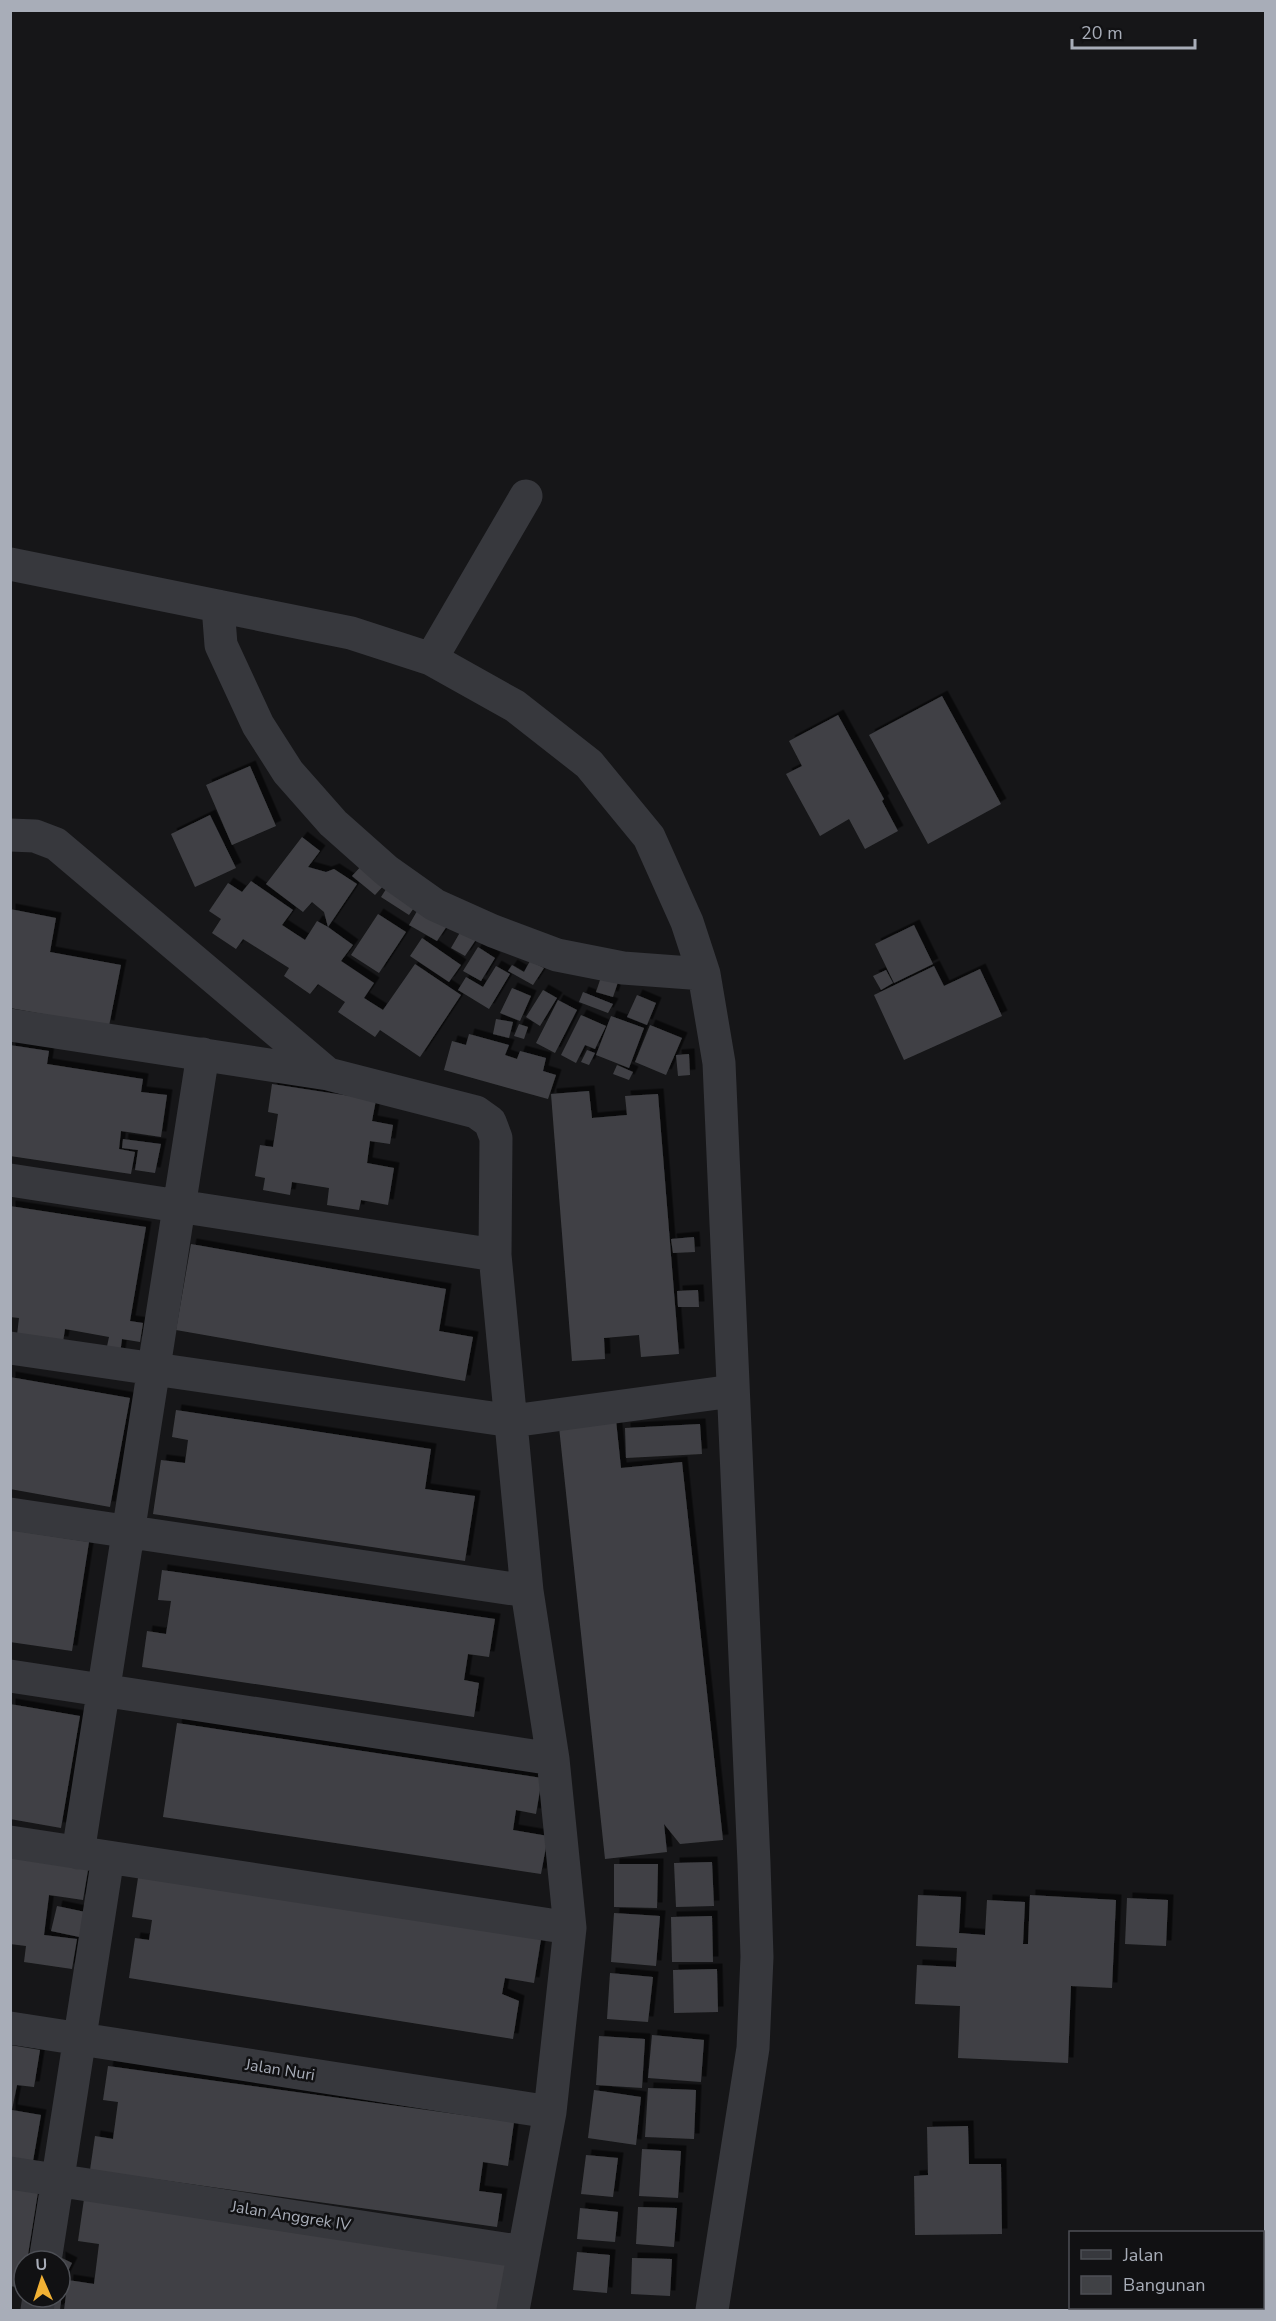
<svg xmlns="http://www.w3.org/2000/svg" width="1276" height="2321" font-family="'Nunito Sans',sans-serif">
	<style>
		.building { fill: #404145; filter: url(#shadow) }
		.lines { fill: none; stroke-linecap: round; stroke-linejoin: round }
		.minor { stroke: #37383d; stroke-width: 33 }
		.labels { text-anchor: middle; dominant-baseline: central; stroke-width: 5; stroke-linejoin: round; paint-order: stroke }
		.street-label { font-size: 16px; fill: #a8adb8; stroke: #111113 }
	</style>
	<defs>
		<filter id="shadow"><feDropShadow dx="5.5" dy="-5.5" stdDeviation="0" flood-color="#0009"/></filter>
	</defs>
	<rect width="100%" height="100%" fill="#161618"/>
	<!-- building -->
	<path class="building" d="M942,696L1001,804L928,844L869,735Z
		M838,715L884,799L882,801L898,831L865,849L849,819L820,836L786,774L802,766L789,741Z
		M250,766L276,826L232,845L206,785Z
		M210,815L236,868L195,887L171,834Z
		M302,837L320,851L308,867L326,872L334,869L357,884L328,927L353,945L341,961L374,983L364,998L383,1010L415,964L461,995L420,1057L380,1030L375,1037L338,1012L345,1002L318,984L310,994L284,976L289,968L243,939L236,949L212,933L221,919L209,911L228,883L242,892L251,881L293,910L282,925L305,940L317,921L328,927L324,912L312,902L303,912L266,884Z
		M363,864L385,884L375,895L352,876Z
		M390,883L418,902L409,915L381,897Z
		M420,906L449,923L437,941L409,925Z
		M10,909L56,918L50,952L121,965L109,1026L10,1008Z
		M378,914L406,932L379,973L351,955Z
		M914,925L933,964L894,983L875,944Z
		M462,929L477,938L465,956L451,948Z
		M422,938L461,965L449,982L410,956Z
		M478,947L495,958L481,981L463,971Z
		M530,961L544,968L533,985L508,971L512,965L524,972Z
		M496,966L510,974L489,1009L458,990L466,977L483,987Z
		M934,966L944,986L980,969L1002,1016L904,1060L874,995Z
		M886,970L893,983L881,990L873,976Z
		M602,974L619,979L613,997L596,992Z
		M512,988L531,996L520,1021L500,1013Z
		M543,990L557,998L540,1026L526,1017Z
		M583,992L613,1004L608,1013L579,1002Z
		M637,995L656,1003L647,1025L627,1017Z
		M558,1000L577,1010L555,1053L536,1043Z
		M581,1015L606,1026L595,1049L585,1045L576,1063L561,1055Z
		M611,1016L644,1028L629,1068L596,1055Z
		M496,1019L513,1022L509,1038L493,1034Z
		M519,1024L528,1027L524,1039L514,1036Z
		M650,1025L682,1038L666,1075L635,1062Z
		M469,1034L509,1045L505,1055L517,1059L520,1051L546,1058L543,1071L556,1075L548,1099L444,1070L452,1041L466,1045Z
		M10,1045L49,1051L47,1064L143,1079L141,1092L167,1095L161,1137L121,1131L119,1149L135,1152L131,1174L10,1156Z
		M587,1050L595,1053L589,1065L581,1062Z
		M689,1054L690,1075L678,1076L676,1055Z
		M617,1065L633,1072L629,1080L613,1074Z
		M272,1084L376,1100L372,1121L393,1125L390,1144L370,1141L367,1163L394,1168L388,1205L361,1200L359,1210L327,1205L329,1188L292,1182L290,1195L263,1190L265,1178L255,1176L260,1145L273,1147L278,1114L268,1112Z
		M589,1091L592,1118L627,1115L625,1096L658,1094L679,1354L641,1357L639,1335L604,1338L605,1359L572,1361L551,1094Z
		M123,1139L161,1144L155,1173L135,1170L138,1150L122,1148Z
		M10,1206L146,1227L130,1321L143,1323L140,1342L122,1339L120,1354L106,1351L109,1337L65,1329L63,1342L17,1335L19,1318L10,1317Z
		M694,1237L695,1252L673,1253L671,1239Z
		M191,1244L446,1289L439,1331L473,1337L465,1381L176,1330Z
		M698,1290L699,1307H678L677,1291Z
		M10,1377L130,1398L110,1507L10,1489Z
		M176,1410L431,1449L425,1489L475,1496L465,1561L153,1514L161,1460L185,1463L188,1440L172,1437Z
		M616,1420L621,1468L682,1462L723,1840L680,1844L664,1824L667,1852L605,1859L559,1427Z
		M700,1424L702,1454L626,1458L625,1428Z
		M10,1530L89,1542L72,1651L10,1642Z
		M162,1570L495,1619L489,1657L468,1654L464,1680L479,1683L474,1717L142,1667L147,1631L166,1634L171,1601L158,1600Z
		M10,1704L80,1716L61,1828L10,1819Z
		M177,1723L542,1778L536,1814L516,1810L513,1830L548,1836L541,1874L163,1817Z
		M10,1846L90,1858L83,1900L49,1895L44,1935L77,1939L72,1969L24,1962L26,1946L10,1944Z
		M712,1862L714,1906L676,1907L674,1863Z
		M614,1864H658L657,1908L614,1907Z
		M140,1865L543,1927L534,1983L505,1978L502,1994L519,2001L513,2039L129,1978L135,1938L149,1940L152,1920L132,1917Z
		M918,1895L961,1897L959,1933L985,1935L987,1900L1025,1902L1023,1944H1028L1030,1895L1116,1900L1112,1988L1071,1986L1068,2063L958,2058L960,2006L915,2004L917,1965L956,1967L957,1948L916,1946Z
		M1127,1898L1168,1900L1166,1946L1125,1944Z
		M57,1906L90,1913L84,1938L51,1931Z
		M614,1913L660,1916L656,1966L611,1962Z
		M712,1916L713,1962H672L671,1917Z
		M717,1969L718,2012L674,2013L673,1970Z
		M610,1973L653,1977L648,2022L607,2019Z
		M652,2035L704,2040L701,2082L648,2078Z
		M599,2036L645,2039L642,2088L596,2085Z
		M10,2045L40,2050L34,2087L17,2085L12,2110L41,2115L32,2167L10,2163Z
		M108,2066L514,2122L508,2166L483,2162L479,2191L502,2194L497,2227L90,2170L95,2136L113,2139L118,2102L103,2100Z
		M648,2088L696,2090L694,2139L645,2137Z
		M594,2090L641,2097L636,2145L588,2138Z
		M968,2126L969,2164H1001L1002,2234L915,2235L914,2176L928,2175L927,2127Z
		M642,2149L681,2151L678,2198L639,2196Z
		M586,2155L618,2158L613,2197L581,2194Z
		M10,2188L38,2192L27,2261H24L22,2288L10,2286Z
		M84,2199L512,2256L505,2310L396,2309L395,2310H64L68,2280L94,2284L99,2244L78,2241Z
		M638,2207L677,2208L674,2247L636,2244Z
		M580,2208L618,2212L615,2242L577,2239Z
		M577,2252L610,2255L607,2293L573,2290Z
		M60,2257L72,2263L62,2283H60Z
		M632,2258L672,2259L670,2296L631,2294Z
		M60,2284L63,2285L60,2310H40L42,2297H60Z"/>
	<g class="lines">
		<!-- minor -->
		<path class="minor" d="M10,564L351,633L431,659L515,706L589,764L649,837L687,922L704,974L719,1063L754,1863L757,1957L753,2048L712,2310
			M218,606L221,645L258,725L288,772L333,823L387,871L435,905L493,931L557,955L623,968L704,974
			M431,659L526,496
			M10,835L35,836L56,844L328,1074
			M10,1025L328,1074L476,1112L490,1122L496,1138L495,1255L527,1591L553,1759L570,1928L550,2112L513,2310
			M10,1180L495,1255
			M10,1348L512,1421L733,1391
			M10,1514L527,1591
			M10,1676L553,1759
			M10,1842L570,1928
			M78,1853L203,1054
			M10,2028L550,2112
			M10,2173L524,2252
			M45,2261L108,1857
			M37,2310L39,2297"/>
	</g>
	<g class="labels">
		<!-- street labels -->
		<g class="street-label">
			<text transform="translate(280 2070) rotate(9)">Jalan Nuri</text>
			<text transform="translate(291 2216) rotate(9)">Jalan Anggrek IV</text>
		</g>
	</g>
	<!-- border -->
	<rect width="1276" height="2321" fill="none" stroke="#a8adb8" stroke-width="24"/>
	<!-- legend -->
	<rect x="1069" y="2231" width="195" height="78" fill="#111113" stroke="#4d4f55" stroke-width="1.5"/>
	<rect x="1081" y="2250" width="30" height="9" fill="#37383d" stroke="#4d4f55" stroke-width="1.5"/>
	<text x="1123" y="2261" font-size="18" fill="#a8adb8">Jalan</text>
	<rect x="1081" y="2276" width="30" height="18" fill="#404145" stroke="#4d4f55" stroke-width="1.5"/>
	<text x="1123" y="2291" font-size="18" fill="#a8adb8">Bangunan</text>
	<!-- north arrow -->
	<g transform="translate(42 2279) rotate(357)"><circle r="28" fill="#111113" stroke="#4d4f55" stroke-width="1.5"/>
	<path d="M0-4.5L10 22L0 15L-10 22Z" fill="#f2b134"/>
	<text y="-9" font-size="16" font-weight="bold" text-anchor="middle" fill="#a8adb8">U</text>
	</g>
	<!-- scale -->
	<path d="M1072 39v9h123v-9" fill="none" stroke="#a8adb8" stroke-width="3"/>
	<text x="1081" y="39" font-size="18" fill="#a8adb8" stroke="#111113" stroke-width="4.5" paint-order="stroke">20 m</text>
</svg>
